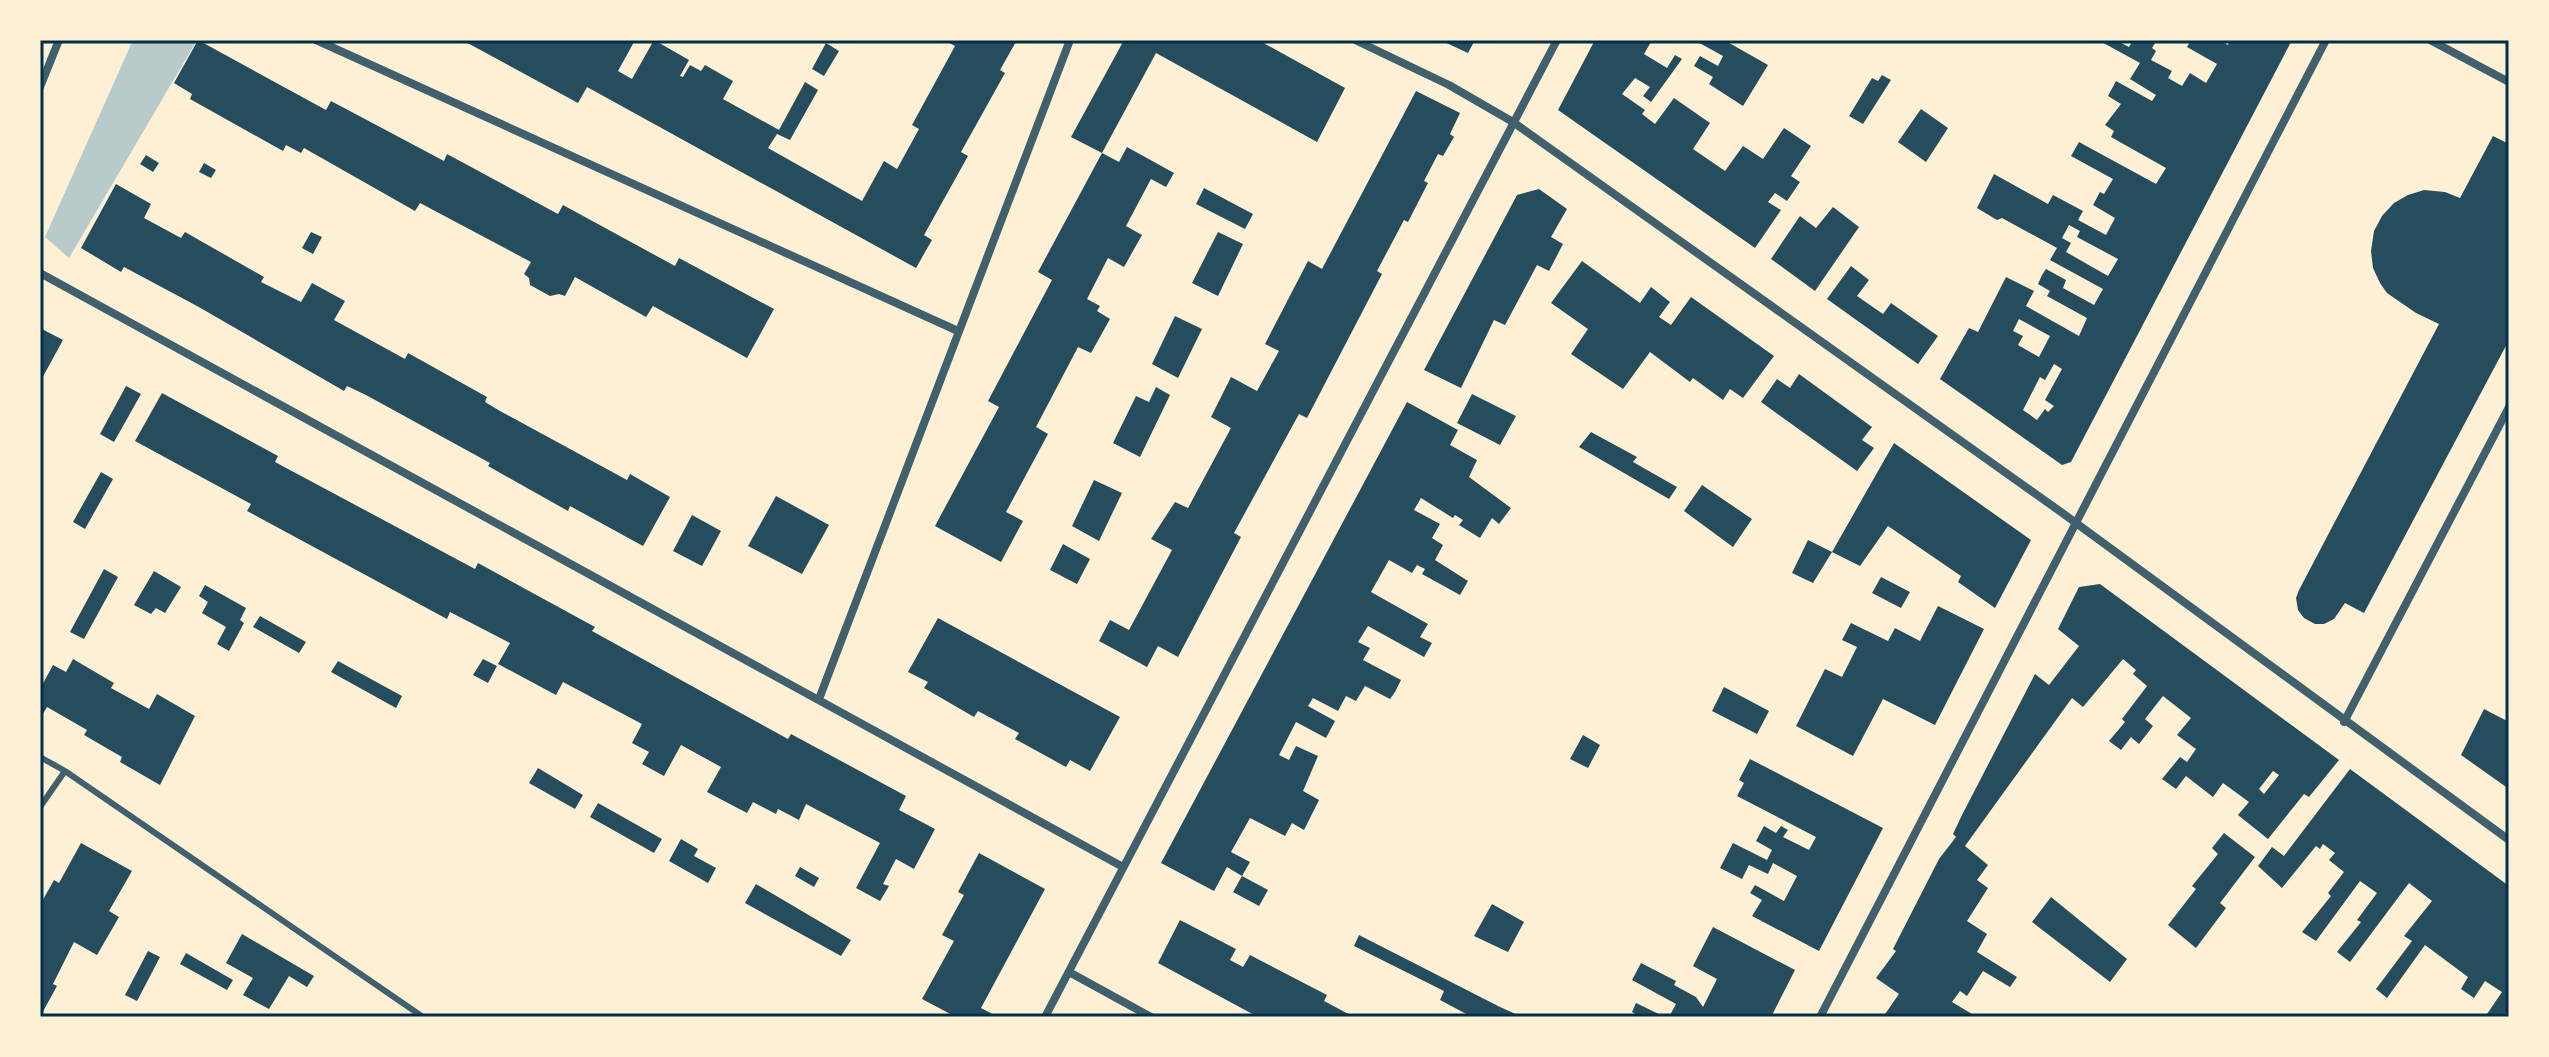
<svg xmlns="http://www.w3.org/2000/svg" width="2549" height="1057" font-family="'Golos Text',sans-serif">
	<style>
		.green { fill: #b9caca }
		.building { fill: #264d5e; fill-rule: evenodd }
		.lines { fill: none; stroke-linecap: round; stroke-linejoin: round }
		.service { stroke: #3f606c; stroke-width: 6 }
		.minor { stroke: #3f606c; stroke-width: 8 }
		.neatline { fill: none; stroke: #003049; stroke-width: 3 }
	</style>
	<rect width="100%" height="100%" fill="#fdf0d5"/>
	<!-- green -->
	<path class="green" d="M133,40H197L69,258L45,237Z"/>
	<!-- building -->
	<path class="building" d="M198,40L326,110L331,101L444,161L447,154L558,214L563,205L675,266L679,258L774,309L747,358L653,306L646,317L575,277L565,296L559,294L550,296L530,285L529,278L524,274L531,262L420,203L415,211L304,148L301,153L286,145L283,151L190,99L192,94L174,83Z
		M462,40H630L634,42L618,71L632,79L654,40L689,60L680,76L683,77L690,65L701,71L705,65L733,81L723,99L779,130L805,82L818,90L790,140L777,134L768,148L862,201L884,161L897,169L919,129L912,125L955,46L944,40H1017L1000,70L1005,73L961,152L968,156L924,235L932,240L916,268L587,87L578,103Z
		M1124,40H1258L1345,88L1317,142L1156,53L1102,153L1071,137Z
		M1440,40H1475L1468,53Z
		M1595,40H1648L1651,42L1644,54L1667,68L1675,55L1682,59L1651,102L1643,96L1650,87L1635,78L1622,94L1645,110L1642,114L1655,124L1674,98L1710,123L1693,149L1725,171L1743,146L1763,159L1784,128L1811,146L1791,176L1800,182L1787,201L1775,193L1768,202L1781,210L1755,248L1558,110Z
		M1694,40H1724L1768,65L1743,106L1709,84L1713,77L1694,66L1700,56L1718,66L1723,56Z
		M2098,40H2115L2129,47L2133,40H2157L2152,48L2156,51L2151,60L2172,71L2168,78L2182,86L2190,73L2206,83L2217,64L2187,47L2191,40H2219L2228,45L2230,40H2292L2071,462L2062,465L1940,379L1969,328L1978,332L2006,277L2034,291L2026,306L2079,336L2087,318L2047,296L2050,291L2038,284L2042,275L2046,269L2066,280L2063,288L2094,305L2103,289L2050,260L2057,248L2002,218L1997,220L1977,208L1994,174L2048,204L2053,195L2083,211L2078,220L2106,235L2115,218L2093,205L2100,192L2104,194L2113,179L2071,156L2079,142L2156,184L2166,168L2111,137L2114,131L2105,125L2121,104L2108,96L2116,81L2152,101L2156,95L2130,79L2140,63ZM2069,225L2080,231L2077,237L2118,259L2108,276L2066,252L2071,243L2062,238ZM2019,319L2050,336L2039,357L2018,345L2023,336L2013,331ZM2054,364L2062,369L2045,400L2054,406L2048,412L2045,409L2037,420L2023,410L2040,377L2045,380Z
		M826,43L839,51L824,76L812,69Z
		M1882,75L1891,80L1863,124L1849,116L1872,78L1878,81Z
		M1416,91L1460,113L1450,134L1454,137L1443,156L1438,154L1424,181L1428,183L1408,222L1404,220L1377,271L1382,274L1307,418L1299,414L1234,533L1241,537L1178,657L1158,646L1147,667L1099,641L1110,620L1129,630L1172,550L1151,539L1175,502L1188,508L1231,428L1211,417L1231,377L1257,391L1279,351L1265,344L1308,261L1322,269Z
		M1921,109L1948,128L1926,162L1898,142Z
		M2493,136L2509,144V340L2364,613L2345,603L2334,619L2324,624H2315L2304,618L2298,610L2296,598L2299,590L2439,324L2416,313L2387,293L2380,283L2373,268L2371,251L2374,231L2382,216L2394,203L2408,195L2424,190L2445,192L2460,198Z
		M1127,147L1174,173L1166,187L1151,179L1126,226L1142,235L1124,267L1108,258L1087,299L1100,306L1097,311L1110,319L1091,353L1078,347L1036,427L1048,434L1006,512L1023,521L1001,562L935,526L999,407L988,401L1052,280L1038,272L1102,153L1119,162Z
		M146,155L159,163L153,172L140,164Z
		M204,163L216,170L211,178L199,172Z
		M116,184L151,204L144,218L181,238L185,232L264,277L261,282L301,302L312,283L345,301L334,320L405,359L408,353L487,397L485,402L500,411L627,480L630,474L670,497L643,546L570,506L568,511L488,466L490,463L366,395L347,386L344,391L197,306L124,267L121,272L81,248Z
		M1204,188L1253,214L1245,229L1196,204Z
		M1539,189L1567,209L1551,237L1563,244L1549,271L1537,265L1505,325L1494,320L1461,388L1424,370L1517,195Z
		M1833,207L1859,227L1815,291L1771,259L1800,216L1816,228Z
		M311,232L322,237L313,254L302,248Z
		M1218,232L1243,244L1218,296L1192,283Z
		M1582,261L1640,303L1651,287L1670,302L1659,317L1671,325L1691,297L1774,356L1743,398L1730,389L1723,400L1693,378L1690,382L1650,352L1623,389L1571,354L1588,329L1551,303Z
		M1851,266L1869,280L1857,296L1883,314L1891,303L1938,336L1918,364L1827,299Z
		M1175,316L1202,329L1178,378L1152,364Z
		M40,328L63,340L40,382Z
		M1799,374L1872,427L1862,440L1874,448L1857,471L1761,402L1777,379L1790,388Z
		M126,386L141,394L114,442L100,434Z
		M1156,387L1170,395L1140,457L1113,443L1136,396L1149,402Z
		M162,393L278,456L275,462L475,569L478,563L595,627L592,631L748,717L788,739L791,734L906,796L899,810L935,829L914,869L896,859L883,884L889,886L880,901L856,888L880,843L806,804L799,820L778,809L776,814L753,802L747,813L707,792L721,767L681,745L664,776L642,764L649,752L632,743L642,724L563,682L556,695L498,664L510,643L450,612L447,619L247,511L251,504L135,441Z
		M1472,394L1516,416L1500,445L1457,423Z
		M1407,402L1458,430L1450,445L1477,460L1469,477L1511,508L1499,524L1492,518L1480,538L1459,525L1463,520L1455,515L1453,518L1421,498L1414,510L1440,524L1432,538L1443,545L1435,560L1468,581L1460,595L1422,574L1425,569L1417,565L1412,573L1389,560L1371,592L1428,624L1420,637L1432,643L1424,657L1368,626L1358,642L1370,648L1363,660L1401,680L1395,692L1390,699L1365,686L1356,701L1346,696L1338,711L1313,698L1308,706L1335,721L1326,738L1296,722L1279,755L1289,760L1296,746L1318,756L1303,791L1319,800L1304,830L1292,823L1285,836L1250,818L1231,852L1250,862L1242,876L1227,867L1214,891L1161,863Z
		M1591,432L1637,457L1633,462L1677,487L1669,499L1579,447Z
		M1894,443L2031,540L1995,608L1958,582L1961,576L1888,526L1860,566L1832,552Z
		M101,472L113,479L85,529L73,522Z
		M1094,480L1122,493L1099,541L1072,526Z
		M1702,485L1752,519L1733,547L1684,511Z
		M776,496L829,525L802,574L748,546Z
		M692,515L721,531L702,566L673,551Z
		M1808,540L1832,552L1813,583L1792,573Z
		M1063,544L1090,559L1077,584L1050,570Z
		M104,569L118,577L84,639L70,632Z
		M154,571L181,587L165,613L156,608L151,614L134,605Z
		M1881,577L1910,592L1901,608L1872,593Z
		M2100,584L2339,760L2309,797L2304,794L2268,839L2238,815L2249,802L2223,783L2213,797L2186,776L2176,789L2162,779L2180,757L2187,762L2196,749L2177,735L2191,718L2163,696L2145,719L2153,726L2139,744L2131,737L2121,750L2109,741L2125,722L2122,719L2147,686L2133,674L2136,670L2123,659L2083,707L2072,698L1965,846L1988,865L1977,880L1988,888L1967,921L1987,934L1977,952L2017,977L2010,987L1983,971L1967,996L1960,991L1952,1002L1977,1017H1883L1899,994L1876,978L1896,951L1893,949L1939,859L1956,837L1953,834L1962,815L2035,674L2049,685L2079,646L2058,629L2079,587ZM2273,771L2279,775L2264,794L2259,789Z
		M205,585L246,608L240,620L244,623L229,651L217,644L226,627L202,613L208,602L199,596Z
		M1938,606L1984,629L1935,725L1883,699L1853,756L1796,726L1825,669L1842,677L1857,647L1842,640L1851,623L1888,641L1895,628L1920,641Z
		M260,616L306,642L299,653L253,627Z
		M938,618L1120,717L1090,771L1070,760L1066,767L1015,739L1019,733L978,711L974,717L924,688L928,682L908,672Z
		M73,659L114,683L111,688L149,709L157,694L195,716L160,785L120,762L122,757L84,735L87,730L47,707L40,719V689L53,665L66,672Z
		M483,659L497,666L488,683L473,675Z
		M338,661L402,696L396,708L331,672Z
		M1724,687L1769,711L1757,734L1712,711Z
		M2484,709L2509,722V789L2461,755Z
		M1583,735L1600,745L1588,768L1570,759Z
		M1750,759L1883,828L1819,951L1752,916L1762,900L1750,893L1755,885L1784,901L1797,876L1773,863L1768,874L1749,865L1742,879L1720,868L1733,843L1767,860L1772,850L1756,841L1764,826L1776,833L1781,826L1788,830L1783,837L1809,850L1816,837L1737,796L1744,783L1739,780Z
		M538,768L583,795L575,809L529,783Z
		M2350,769L2509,886V1008L2503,1017H2485L2502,992L2485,981L2474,998L2461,989L2468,977L2425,945L2387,998L2376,989L2412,941L2404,936L2432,901L2409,883L2350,962L2337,952L2361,922L2357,920L2377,893L2360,881L2316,941L2302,932L2331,896L2328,893L2344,872L2329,860L2335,853L2323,844L2320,849L2316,846L2282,888L2258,866L2272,847L2284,856Z
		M598,803L662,839L654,853L590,817Z
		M2224,833L2255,857L2220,903L2226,908L2196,948L2168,925L2196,889L2192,886L2218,854L2212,848Z
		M681,839L698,849L694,856L716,868L708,883L669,861Z
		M81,843L132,871L109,911L119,917L97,955L74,942L53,984L57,986L40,1017V905L54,880L59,883Z
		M979,853L1045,889L981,1008L998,1017H956L922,999L954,941L942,935L964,895L958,892Z
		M800,867L819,878L814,887L795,876Z
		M1242,876L1268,890L1259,906L1233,892Z
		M756,884L851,940L841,956L745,903Z
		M2051,897L2127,959L2110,982L2032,922Z
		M1492,904L1524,922L1508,952L1474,936Z
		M1180,920L1236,949L1230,960L1243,967L1250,955L1327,995L1324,1001L1354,1017H1258L1158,963Z
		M1713,927L1795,970L1771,1017H1669L1676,1004L1632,980L1641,963L1676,981L1674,985L1696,997L1703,1007L1717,979L1693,966Z
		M242,934L314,976L307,987L289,976L269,1009L243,995L253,978L226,963Z
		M1359,935L1498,1006L1522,1017H1472L1440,1000L1444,991L1354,946Z
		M148,951L160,957L137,1001L125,995Z
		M186,953L233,980L227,990L180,964Z
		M1636,1003L1665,1017H1641L1632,1012Z"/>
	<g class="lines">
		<!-- service -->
		<path class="service" d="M40,757L65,771L423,1017
			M40,807L65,771"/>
		<!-- minor -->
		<path class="minor" d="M316,40L958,331
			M1355,40L1449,85L1513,122L2061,512L2509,840
			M2430,40L2509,82
			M40,87L59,40
			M40,273L1123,867
			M819,699L1070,40
			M2344,722L2509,407
			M1069,972L1151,1017
			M1045,1017L1557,40
			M1820,1017L2326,40"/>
	</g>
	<!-- border -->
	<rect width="2549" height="1057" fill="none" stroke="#fdf0d5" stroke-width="84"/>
	<rect x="42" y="42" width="2465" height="973" class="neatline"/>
</svg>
